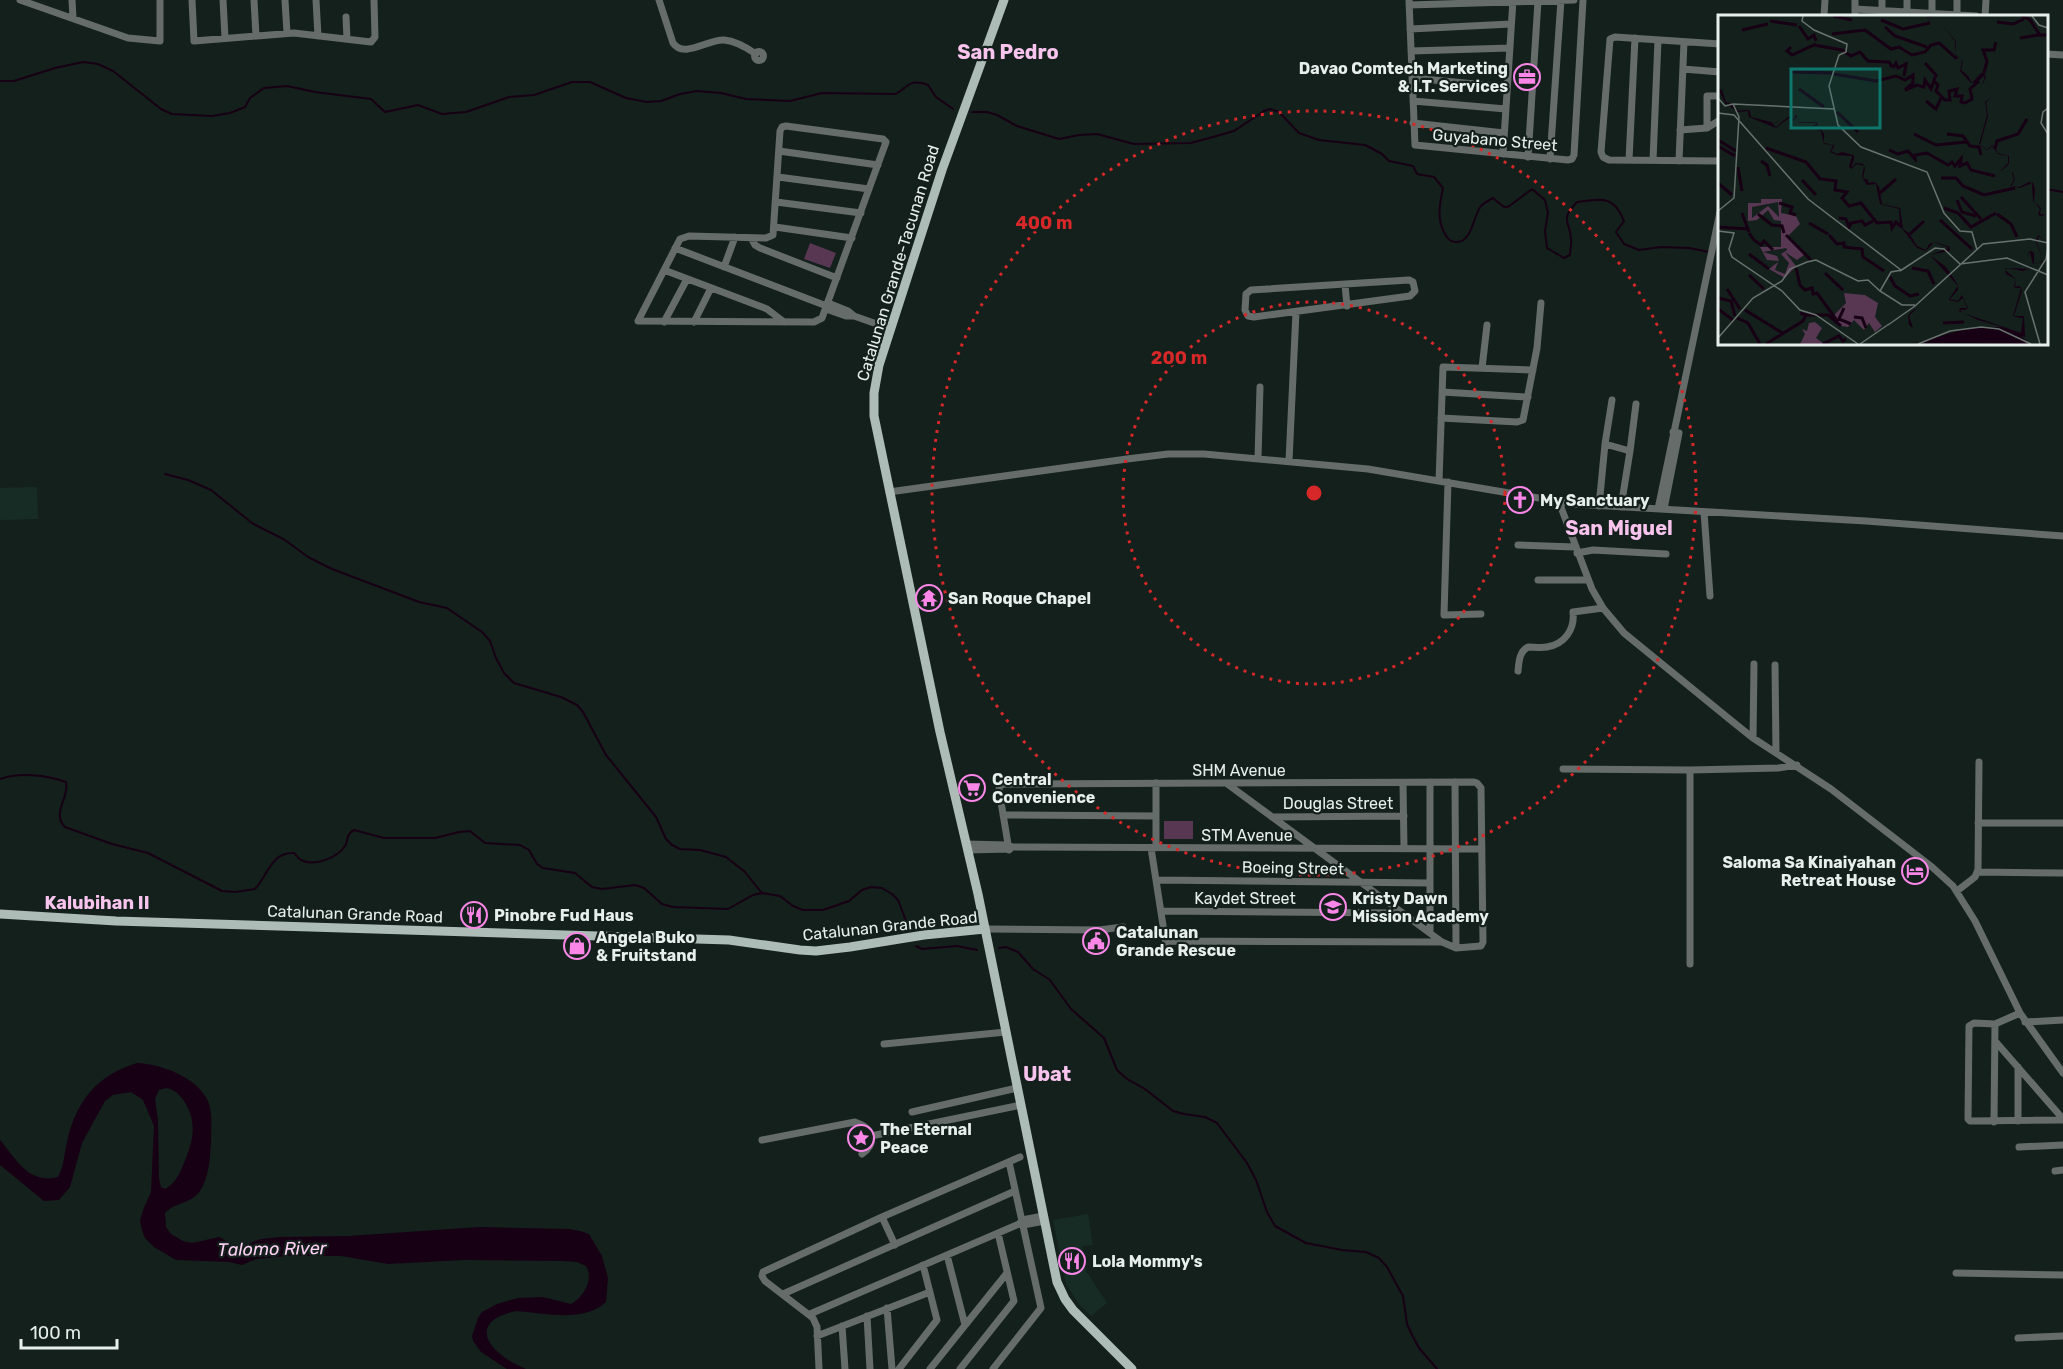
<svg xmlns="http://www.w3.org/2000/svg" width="2063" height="1369" font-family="Rubik,sans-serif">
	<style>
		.built { fill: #182c26 }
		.green { fill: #573752 }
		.water { fill: #170014; fill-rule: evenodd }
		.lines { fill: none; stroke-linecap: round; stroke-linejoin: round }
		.stream { stroke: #170014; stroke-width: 2 }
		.minor { stroke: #656c69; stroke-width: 7 }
		.major { stroke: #aebcb7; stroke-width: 9 }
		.ring { fill: none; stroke: #d62828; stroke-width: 3; stroke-dasharray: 3 6 }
		.labels { text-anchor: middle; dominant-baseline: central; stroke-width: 4.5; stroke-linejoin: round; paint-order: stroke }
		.poi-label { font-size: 16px; font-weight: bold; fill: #e7efec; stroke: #14201c; text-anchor: start }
		.street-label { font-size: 16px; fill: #e7efec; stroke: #14201c }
		.neighbourhood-label { font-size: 18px; font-weight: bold; fill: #f8c3ed; stroke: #14201c }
		.water-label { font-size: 18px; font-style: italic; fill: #ffd1f5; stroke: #14201c }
		.quarter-label { font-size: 20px; font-weight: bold; fill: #f8c3ed; stroke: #14201c }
		.inset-river { fill: none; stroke: #170014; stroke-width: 3 }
		.inset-road { fill: none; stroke: #68736f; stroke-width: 1.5 }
		.view { fill: #0f766e; fill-opacity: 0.15; stroke: #0f766e; stroke-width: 3 }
		.inset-edge { fill: none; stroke: #e7efec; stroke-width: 3 }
		.centre { fill: #d62828; stroke: #14201c; stroke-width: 3 }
		.ring-label { font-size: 18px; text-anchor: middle; font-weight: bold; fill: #d62828; stroke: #14201c; stroke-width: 4.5; stroke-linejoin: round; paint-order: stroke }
	</style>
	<rect width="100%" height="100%" fill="#14201c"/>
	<!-- built -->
	<path class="built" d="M37,487L38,519L0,520V488Z
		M1088,1214L1093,1245L1082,1246L1086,1271L1107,1303L1091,1316L1079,1304L1066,1284L1053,1220Z"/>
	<!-- green -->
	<path class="green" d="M810,243L836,253L830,268L804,259Z
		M1164,821H1193V839H1164Z"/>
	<!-- water -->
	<path class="water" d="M137,1063C161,1064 197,1077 208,1101C213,1113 211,1128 211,1142C210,1159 209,1177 200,1191C191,1204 175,1202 165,1213L166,1227L171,1234L183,1241L192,1243L219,1237L234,1245L242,1246L261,1239L279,1237L348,1236L480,1227L569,1229L580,1231L589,1234L602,1256L608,1278L606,1302C583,1323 545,1313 516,1311C462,1323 493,1356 526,1369H507L481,1352L473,1341L472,1336L478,1318L482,1312L497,1304L518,1298L543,1297L571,1304C584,1297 594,1279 586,1266L577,1262L563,1261L463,1260L388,1264L341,1256H287L256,1259L242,1265L229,1262L176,1260L154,1247L145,1238L142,1230L140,1221L143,1210L151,1192L154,1126L143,1100L131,1092L113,1095L105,1101L82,1143L70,1187L59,1200L44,1201L0,1165V1140C17,1160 28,1184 58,1177C64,1167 64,1154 67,1142C76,1101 97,1075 137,1063ZM166,1088C174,1089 179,1094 184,1101C198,1122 193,1142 184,1163C180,1173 175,1184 165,1189L161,1187L159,1179L158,1120L155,1099L159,1090Z"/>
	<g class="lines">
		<!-- stream -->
		<path class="stream" d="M0,81H14L55,68L83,62L98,64L113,71L161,109L172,114L212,116L230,113L245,107L250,98L264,88L287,86L315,92L371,99L385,112L418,105L442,114L466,112L509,97L534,95L572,82H590L626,98L647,102L661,101L680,94L697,91L721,93L746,99L790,101L822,93L896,94C910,85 909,79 928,85L936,97L953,109
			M972,112H987L997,115L1017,126L1059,139L1079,135L1097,134L1134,144L1191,143L1213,137L1234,131L1264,111L1270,109L1279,112L1299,133L1319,140L1365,145L1382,154L1389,161L1413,166L1417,174L1434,177L1443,188C1440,203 1436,219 1445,234C1447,238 1451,242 1455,242C1472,244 1473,216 1481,206C1484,203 1489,200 1493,198L1504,207H1508L1532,189L1545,200L1548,213L1545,231L1547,248L1564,258L1570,255C1570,250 1572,244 1571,239C1570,220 1559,221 1577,202C1602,199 1614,195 1624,221L1616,232L1624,244L1639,250L1661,247L1689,248L1709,252
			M2046,189L2063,192
			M165,474L188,480L211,490L252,523L285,540L308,557L332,569L419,602L447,608L482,632L490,641L496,658L504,673L514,683L561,697L577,705L583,712L606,755L656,817L666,839L672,845L680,849L700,850L726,857L745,872L761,892
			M0,779C19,772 46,775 66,782C70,797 51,813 65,827L112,844L148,853L222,891L235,892L255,889C268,875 271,852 294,853C295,854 299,859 301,860C314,867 337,858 345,846C349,839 346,834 354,830L384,838H435L459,832L470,831L485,843L520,845L529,850L537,864L543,868L575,873L592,887L602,889L635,885L644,888L662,904L673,907L728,909L753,895L762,893L780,896L793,906L803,910H823L849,901L862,890L871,887L882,888L892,894L898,900L908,926
			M916,946L922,949L957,946L977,950
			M999,948L1006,947L1018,952L1033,969L1050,980L1071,1009L1104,1038L1117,1070L1127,1079L1145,1089L1173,1111L1184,1114L1205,1117L1217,1123L1247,1163L1256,1180L1267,1212L1275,1226L1306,1243L1342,1250L1366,1252L1379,1258L1387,1267L1403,1296L1407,1324L1412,1335L1419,1348L1437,1369"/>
		<!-- minor -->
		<path class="minor" d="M20,0L128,38L160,41V0
			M72,0L73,18
			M192,0L194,41L294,33L371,42L375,37L374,0
			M223,0L225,38
			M254,0L256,36
			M285,0L287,33
			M316,0L318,36
			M659,0L673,43C684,59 708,39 724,40C736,41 746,47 756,54
			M1409,0L1415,145L1568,160L1572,159L1574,155L1583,0
			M1409,5L1574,0
			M1855,9L1976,16
			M1882,10V0
			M1907,12V0
			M1932,14V0
			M1957,15V0
			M1824,16L1825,0
			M1855,16V0
			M1985,16L1986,0
			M346,17L347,39
			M1410,29L1511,24
			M1720,44L1615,37L1610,39L1601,152L1603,157L1609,160L1720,161
			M1411,51L1510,48
			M754.5 56a4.5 4.5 0 1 1 9 0a4.5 4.5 0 1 1-9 0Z
			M2046,54L2063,55
			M1683,69L1720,72
			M1412,78L1507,87
			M1413,101L1506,109
			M1413,123L1504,133
			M786,126L883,139L886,142L822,318L814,322L638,321L680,239L689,236L766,238L773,235L780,131L782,127Z
			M1707,128V96H1718
			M1680,130L1707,128L1720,120
			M779,151L878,165
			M1503,154L1513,0
			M1528,157L1538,1
			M1550,159L1561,0
			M1629,160L1635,38
			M1653,160L1658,40
			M1679,161L1684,42
			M778,177L869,189
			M776,202L861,213
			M775,227L852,238
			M751,238L755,245L760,248L837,278
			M675,248L824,305L826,309L846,316H854
			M724,267L735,237
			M664,270L767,309L784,322
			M1409,280L1413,282L1415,291L1410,296L1254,317L1248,316L1245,310L1246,294L1251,290Z
			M1345,285L1347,306
			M824,305L828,303L848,311L854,316L891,329
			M664,322L687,279
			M694,322L711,288
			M1482,368L1487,325
			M1442,392L1528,397
			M1612,400L1605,444L1630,451L1621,507
			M1441,418L1517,422L1523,420L1537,348L1541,303
			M1630,451L1636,404
			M1258,458L1260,387
			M1289,461L1296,312
			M1439,481L1443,367L1533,370
			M1448,482L1444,615L1481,614
			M889,492L1127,459L1168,454H1204L1368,469L1574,504L1866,521L2063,536
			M1559,502L1592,589L1603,608L1624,633L1733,722L1753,738L1831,789L1932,867L1953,886L1975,921L2020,1013L2063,1073
			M1599,506L1605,444
			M1658,509L1720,212
			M1664,509L1679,433L1673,432
			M1704,512L1710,596
			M1518,545L1575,547
			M1577,553L1593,550L1666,554
			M1538,580H1588
			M1775,665L1776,752
			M1518,671C1519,662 1519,652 1528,647C1534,647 1541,648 1547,647C1565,644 1575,629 1573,612L1603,608
			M1753,738L1754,664
			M1563,769L1690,770L1778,768L1797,765
			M1430,782V933
			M1455,782L1456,948
			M1156,783V848
			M1403,783L1404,848
			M1003,815L1156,816
			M1272,817L1404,816
			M1978,823H2063
			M966,844L1008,845L1012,847L1482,849
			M1151,848L1167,951
			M967,850L1010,849
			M1009,850L999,790L1000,785L1005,784L1474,782L1477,783L1481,788L1483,942L1481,946L1456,948L1442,942L1226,783
			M1977,872L2063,873
			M1156,880L1430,883
			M1957,891L1975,877L1978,870L1979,762
			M1161,911L1402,913
			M985,929L1099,930L1123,927
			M1166,941L1442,942
			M1690,964V770
			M2020,1013L1995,1024L1974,1023L1969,1026L1968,1119L1970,1121L2063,1120
			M2025,1022L2063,1020
			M1995,1041L2063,1119
			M884,1044L1006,1032
			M2018,1067V1121
			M912,1112L1017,1088
			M1994,1122L1995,1024
			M871,1136L1021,1105
			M762,1140L855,1122C874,1128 877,1143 862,1154
			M2019,1147L2063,1145
			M2055,1171L2063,1170
			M882,1217L895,1245
			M1019,1224L1023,1225L1045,1221
			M947,1255L965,1325
			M1956,1273L2063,1275
			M783,1294L1015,1191
			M887,1308L892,1369
			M810,1314L1019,1224L1022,1220L1043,1216
			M867,1316L870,1369
			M842,1326L845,1369
			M817,1336L930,1292
			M2018,1338L2063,1336
			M819,1369L817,1327L813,1318L765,1281L762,1276L763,1272L882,1217L1020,1157
			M899,1369L937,1320L923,1265
			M930,1369L1007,1273
			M960,1369L1014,1301L998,1233
			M993,1369L1041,1308L1009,1162"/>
		<!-- major -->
		<path class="major" d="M1004,0L942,170L879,365L874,393V416L940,732L978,894L1057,1282L1065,1299L1073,1310L1132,1369
			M0,914L116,921L729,940L800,950L816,951L850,947L924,935L985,929"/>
	</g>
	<!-- distance rings -->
	<g class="ring">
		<circle cx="1314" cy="493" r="191"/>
		<circle cx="1314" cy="493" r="382"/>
	</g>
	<!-- icons -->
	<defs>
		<symbol id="office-ring" viewBox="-11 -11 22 22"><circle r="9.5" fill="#14201c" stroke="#fa87e7" stroke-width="1.5"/><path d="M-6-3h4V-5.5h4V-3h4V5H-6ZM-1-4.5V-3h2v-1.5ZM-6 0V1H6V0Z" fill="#fa87e7"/></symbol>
		<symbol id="church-ring" viewBox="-11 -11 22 22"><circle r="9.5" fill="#14201c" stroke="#fa87e7" stroke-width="1.5"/><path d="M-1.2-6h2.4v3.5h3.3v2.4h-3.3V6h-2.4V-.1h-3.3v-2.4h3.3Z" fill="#fa87e7"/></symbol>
		<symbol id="temple-ring" viewBox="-11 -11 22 22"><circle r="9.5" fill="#14201c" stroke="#fa87e7" stroke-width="1.5"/><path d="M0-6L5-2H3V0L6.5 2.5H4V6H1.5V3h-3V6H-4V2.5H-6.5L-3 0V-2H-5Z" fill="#fa87e7"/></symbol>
		<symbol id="supermarket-ring" viewBox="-11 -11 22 22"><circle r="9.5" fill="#14201c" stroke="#fa87e7" stroke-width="1.5"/><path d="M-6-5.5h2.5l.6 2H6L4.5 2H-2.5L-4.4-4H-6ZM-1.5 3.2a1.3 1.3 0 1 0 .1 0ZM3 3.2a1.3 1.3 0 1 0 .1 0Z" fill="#fa87e7"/></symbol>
		<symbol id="hotel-ring" viewBox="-11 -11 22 22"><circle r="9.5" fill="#14201c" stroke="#fa87e7" stroke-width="1.5"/><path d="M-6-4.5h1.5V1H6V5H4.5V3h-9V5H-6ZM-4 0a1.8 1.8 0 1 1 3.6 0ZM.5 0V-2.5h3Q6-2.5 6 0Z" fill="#fa87e7"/></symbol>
		<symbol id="school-ring" viewBox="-11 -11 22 22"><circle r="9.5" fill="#14201c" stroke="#fa87e7" stroke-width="1.5"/><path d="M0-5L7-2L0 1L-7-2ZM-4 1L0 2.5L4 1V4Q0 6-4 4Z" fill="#fa87e7"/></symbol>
		<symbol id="restaurant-ring" viewBox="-11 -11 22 22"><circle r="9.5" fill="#14201c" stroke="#fa87e7" stroke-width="1.5"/><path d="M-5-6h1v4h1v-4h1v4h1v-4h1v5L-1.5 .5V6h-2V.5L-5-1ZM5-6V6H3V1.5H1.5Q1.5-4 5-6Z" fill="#fa87e7"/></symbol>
		<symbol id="civic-ring" viewBox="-11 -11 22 22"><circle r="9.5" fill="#14201c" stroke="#fa87e7" stroke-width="1.5"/><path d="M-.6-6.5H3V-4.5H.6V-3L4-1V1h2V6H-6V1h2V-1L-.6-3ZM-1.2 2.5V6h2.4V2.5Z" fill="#fa87e7"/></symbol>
		<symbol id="shop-ring" viewBox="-11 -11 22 22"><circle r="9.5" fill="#14201c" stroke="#fa87e7" stroke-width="1.5"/><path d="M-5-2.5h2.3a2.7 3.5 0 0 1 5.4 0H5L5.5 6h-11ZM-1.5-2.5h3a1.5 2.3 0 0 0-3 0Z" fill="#fa87e7"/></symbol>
		<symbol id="sight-ring" viewBox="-11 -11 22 22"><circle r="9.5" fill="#14201c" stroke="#fa87e7" stroke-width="1.5"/><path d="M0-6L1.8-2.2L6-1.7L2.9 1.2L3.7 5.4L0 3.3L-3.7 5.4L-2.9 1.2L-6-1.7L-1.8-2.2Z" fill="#fa87e7"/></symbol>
	</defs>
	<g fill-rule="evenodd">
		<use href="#office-ring" x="1512" y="62" width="30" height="30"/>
		<use href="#church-ring" x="1505" y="485" width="30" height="30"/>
		<use href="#temple-ring" x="914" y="583" width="30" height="30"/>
		<use href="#supermarket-ring" x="957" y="773" width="30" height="30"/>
		<use href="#hotel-ring" x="1900" y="856" width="30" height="30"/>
		<use href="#school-ring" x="1318" y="892" width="30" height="30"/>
		<use href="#restaurant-ring" x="459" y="900" width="30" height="30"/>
		<use href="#civic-ring" x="1081" y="926" width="30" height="30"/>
		<use href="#shop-ring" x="562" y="931" width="30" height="30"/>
		<use href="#sight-ring" x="846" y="1123" width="30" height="30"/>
		<use href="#restaurant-ring" x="1057" y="1246" width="30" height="30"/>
	</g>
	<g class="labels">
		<!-- poi labels -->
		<g class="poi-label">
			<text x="1508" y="68" text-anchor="end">Davao Comtech Marketing<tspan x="1508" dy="18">&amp; I.T. Services</tspan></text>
			<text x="1540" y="500">My Sanctuary</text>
			<text x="948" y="598">San Roque Chapel</text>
			<text x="992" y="779">Central<tspan x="992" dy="18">Convenience</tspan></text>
			<text x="1896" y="862" text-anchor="end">Saloma Sa Kinaiyahan<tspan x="1896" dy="18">Retreat House</tspan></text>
			<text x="1352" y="898">Kristy Dawn<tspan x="1352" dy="18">Mission Academy</tspan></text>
			<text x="494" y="915">Pinobre Fud Haus</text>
			<text x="1116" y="932">Catalunan<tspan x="1116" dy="18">Grande Rescue</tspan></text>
			<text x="596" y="937">Angela Buko<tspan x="596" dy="18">&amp; Fruitstand</tspan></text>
			<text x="880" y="1129">The Eternal<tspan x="880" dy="18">Peace</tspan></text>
			<text x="1092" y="1261">Lola Mommy's</text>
		</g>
		<!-- street labels -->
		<g class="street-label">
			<text transform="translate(1495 140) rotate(5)">Guyabano Street</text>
			<text transform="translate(898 263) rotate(-73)">Catalunan Grande-Tacunan Road</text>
			<text x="1239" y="770">SHM Avenue</text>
			<text x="1338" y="803">Douglas Street</text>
			<text x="1247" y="835">STM Avenue</text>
			<text transform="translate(1293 868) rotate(1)">Boeing Street</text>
			<text x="1245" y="898">Kaydet Street</text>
			<text transform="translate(355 914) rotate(2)">Catalunan Grande Road</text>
			<text transform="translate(890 926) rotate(-6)">Catalunan Grande Road</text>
		</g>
		<!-- neighbourhood labels -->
		<g class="neighbourhood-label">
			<text x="97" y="903">Kalubihan II</text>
		</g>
		<!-- water labels -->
		<g class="water-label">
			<text transform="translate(272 1249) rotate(-1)">Talomo River</text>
		</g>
		<!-- quarter labels -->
		<g class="quarter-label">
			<text x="1008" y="52">San Pedro</text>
			<text x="1619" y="528">San Miguel</text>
			<text x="1047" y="1074">Ubat</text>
		</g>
	</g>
	<!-- overview -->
	<g transform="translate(1718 15)">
		<rect width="330" height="330" fill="#14201c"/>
		<path d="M43,184H64L63,198L78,201L82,209L70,221L86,240L79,245L67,237L78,251L67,263L51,254L60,247L57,255L67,259L71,248L63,239L69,235L68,233L45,237L59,241L61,246L49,245L42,232H63V206L56,205L50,195L39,205L30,206V188H43ZM60,187L61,202L50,191L34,203V192ZM126,278L147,280L160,288L157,302L164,311L157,317L151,308L146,315L136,305L130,312L123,311L116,300L128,288ZM97,307L104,313L98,323L106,329H82L87,319L84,314L89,316L91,308Z" fill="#573752" fill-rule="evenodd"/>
		<path d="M209,1H218L210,2L211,7L225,11L237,25L238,27V41L245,46L243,55L250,61L254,68L263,58H265L267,59L268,62L264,71L272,83L268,88L270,101L262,130L269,135L274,130L276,132L280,138L291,141V148L289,151L285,154L284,156L295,157L297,165L293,171L301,172L311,167L315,168L317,174L316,187L323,193L322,199L328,200L322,201L320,199L322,194L315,186L314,168L302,173L292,171L296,165L294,157L283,156L284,154L290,148V141L280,139L274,131L270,135L261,129L269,100L267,87L272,83L264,71L267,60L258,68H253L242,56L244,46L238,40L237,26L225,11L211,7ZM0,73L4,75L8,87L13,89L21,96L26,95H31L32,97L33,102L57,108L64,104L58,108L53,107L58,112L70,102H72L76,105L77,101L79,100L81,107H99L100,110L94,112L101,113L104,116L106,119V128L116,130V132L113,136L119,139L124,137L135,140L136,141V145L133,153L138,148L145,149L147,153L145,163L150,165V168L155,167L158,168L161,172L164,189L182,193L185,214L191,218L199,231L208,235L211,229L217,227L232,232V235L231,236L212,240L228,252L240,270V275L232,284L240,286L244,280L250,293L247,295H242L245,298L303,318L305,303H302L295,301L303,273H297L296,271L298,264L288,259L287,255L288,253H291L310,254L313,249L309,242L311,237L313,236L316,238V249L325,246L318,227V224L321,220L326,226L321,221L319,227L325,247L315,249L312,237L309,242L313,249L311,254L304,256L290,253L287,255L298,264L297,272L302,271L304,275L296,301H306L307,322L303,321L312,329L199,328L192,316L195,313L191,310L190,301L193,297L200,292L191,301L195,313L192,316L199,328L250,313L284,312L260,305L241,296L242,293H249L245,283L240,287L231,285V284L240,271L212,240L231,233L216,227L208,236L199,233L182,211L181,194L162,189L158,169L149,170L144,162L146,151L139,149L133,154L131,152L134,141L119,140L112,137L115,130L106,129L103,116L94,112L99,108H81L79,101L76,106L71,103L58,113L31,102L30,96L20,97L7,88Z" fill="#170014"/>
		<path class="inset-river" d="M115,1L134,5M304,1L312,5L322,20H330M163,5L185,14L212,8M52,6L79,10M279,7L295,9L306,4M81,11L90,24L96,20L98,26M167,12L177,21L209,32M24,15L50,9M114,19L147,15L173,34L181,32L194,40L207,37L213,30L221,28L239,44M302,23L321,20M96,30L124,35L133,41L142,37L150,46L171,47L174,52M73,32L69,36L74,40L98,29M207,48L218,60L216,65M175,53L178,48L180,53L188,49L186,61M73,57L114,58M266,58L269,46L265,35H276L278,27M116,59L158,66L178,61L187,65L195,60V68L187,75L199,70L206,72L207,65L213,74L216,66L220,70L218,76L227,85H232L231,76L239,74L237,81H244L243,87L247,88L254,84L252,74L261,66M81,74L106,92M208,86L218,94L223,83M119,97L140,117M196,119L218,130L248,127M229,119L245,121L252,131L261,132L263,140M0,125L18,136M0,131L17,141M48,133L88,147L103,165M277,134L279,126L300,119L309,104M171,135L180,139L190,136L197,144V140L209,138L230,150L234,147L237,151L243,144L242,151L249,148L253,155L277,161M43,146L49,150L52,161M20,152L24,176M223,163H238L245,171L266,180L297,173M104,164L118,166L117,175L129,177L124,183L131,191L143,188L159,208L173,207L174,213L178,207L183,212M84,165L98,180M0,168L14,180M162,178L178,164M243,182L263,204M239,185L244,197L258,201M61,188L74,192L72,198L78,200M226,193L240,198L253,212L278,198M24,198L31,217M40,199L54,210L64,211L66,218M279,199L293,209L299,222M121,203L128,204L131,212L133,208L144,206L147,210L155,206M222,205L254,234M91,208L110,219M0,212L30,214M31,218L36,225L43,230L46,226L55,235M192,219L206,206M68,220L93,245M111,220L119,229L126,228V232L144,234L145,242L166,256M31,239L51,254M78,253L82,270L87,275L94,273L95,279L99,278L120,307M194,253L210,256L216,269M107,258L125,275M31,260L46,274M172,262L177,271L192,281L201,279M9,274L22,294M0,283L13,286L17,301M126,293L121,304L133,309M0,294L15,305M27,295L66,319M88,300H110L123,311M136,302L144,303L148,313M19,303L30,308L42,329M225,308L246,307M48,329L85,306L88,300L82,298M105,329L121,321L125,326L128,324"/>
		<path class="inset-road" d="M85,1L84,6L96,15L129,29L128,37L121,40L111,71L120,110L143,132L209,157L226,198L242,216L254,217L259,235M314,1L321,10L330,13M0,83L7,91L15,89M15,89L116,94M330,93L325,97L323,108L330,119M0,98L16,100L90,184L183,255M0,196L16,183L21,102L15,89M0,216L16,218L11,234L14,242L64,276L82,295L98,300L140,329M242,249L289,243L330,260M184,255L173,257L162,276L184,290H197M182,256L217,233L226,234L242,249M170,310L197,291L265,229L312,224L330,228M0,323L35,283L64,266L72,254L89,247L98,245L140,266L150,265L162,276M142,329L171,309M200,329L232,316L263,312L281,314L313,329M322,329L307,277L328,244L330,232"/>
		<path class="view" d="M73,54H162V113H73Z"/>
		<rect width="330" height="330" class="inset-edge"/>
	</g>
	<circle cx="1314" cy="493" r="9" class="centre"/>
	<g class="ring-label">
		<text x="1044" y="229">400 m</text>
		<text x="1179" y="364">200 m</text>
	</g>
	<!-- scale -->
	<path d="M21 1339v9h96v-9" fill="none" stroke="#e7efec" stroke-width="3"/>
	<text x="30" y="1339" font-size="18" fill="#e7efec" stroke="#14201c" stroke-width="4.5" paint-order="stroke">100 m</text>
</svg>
